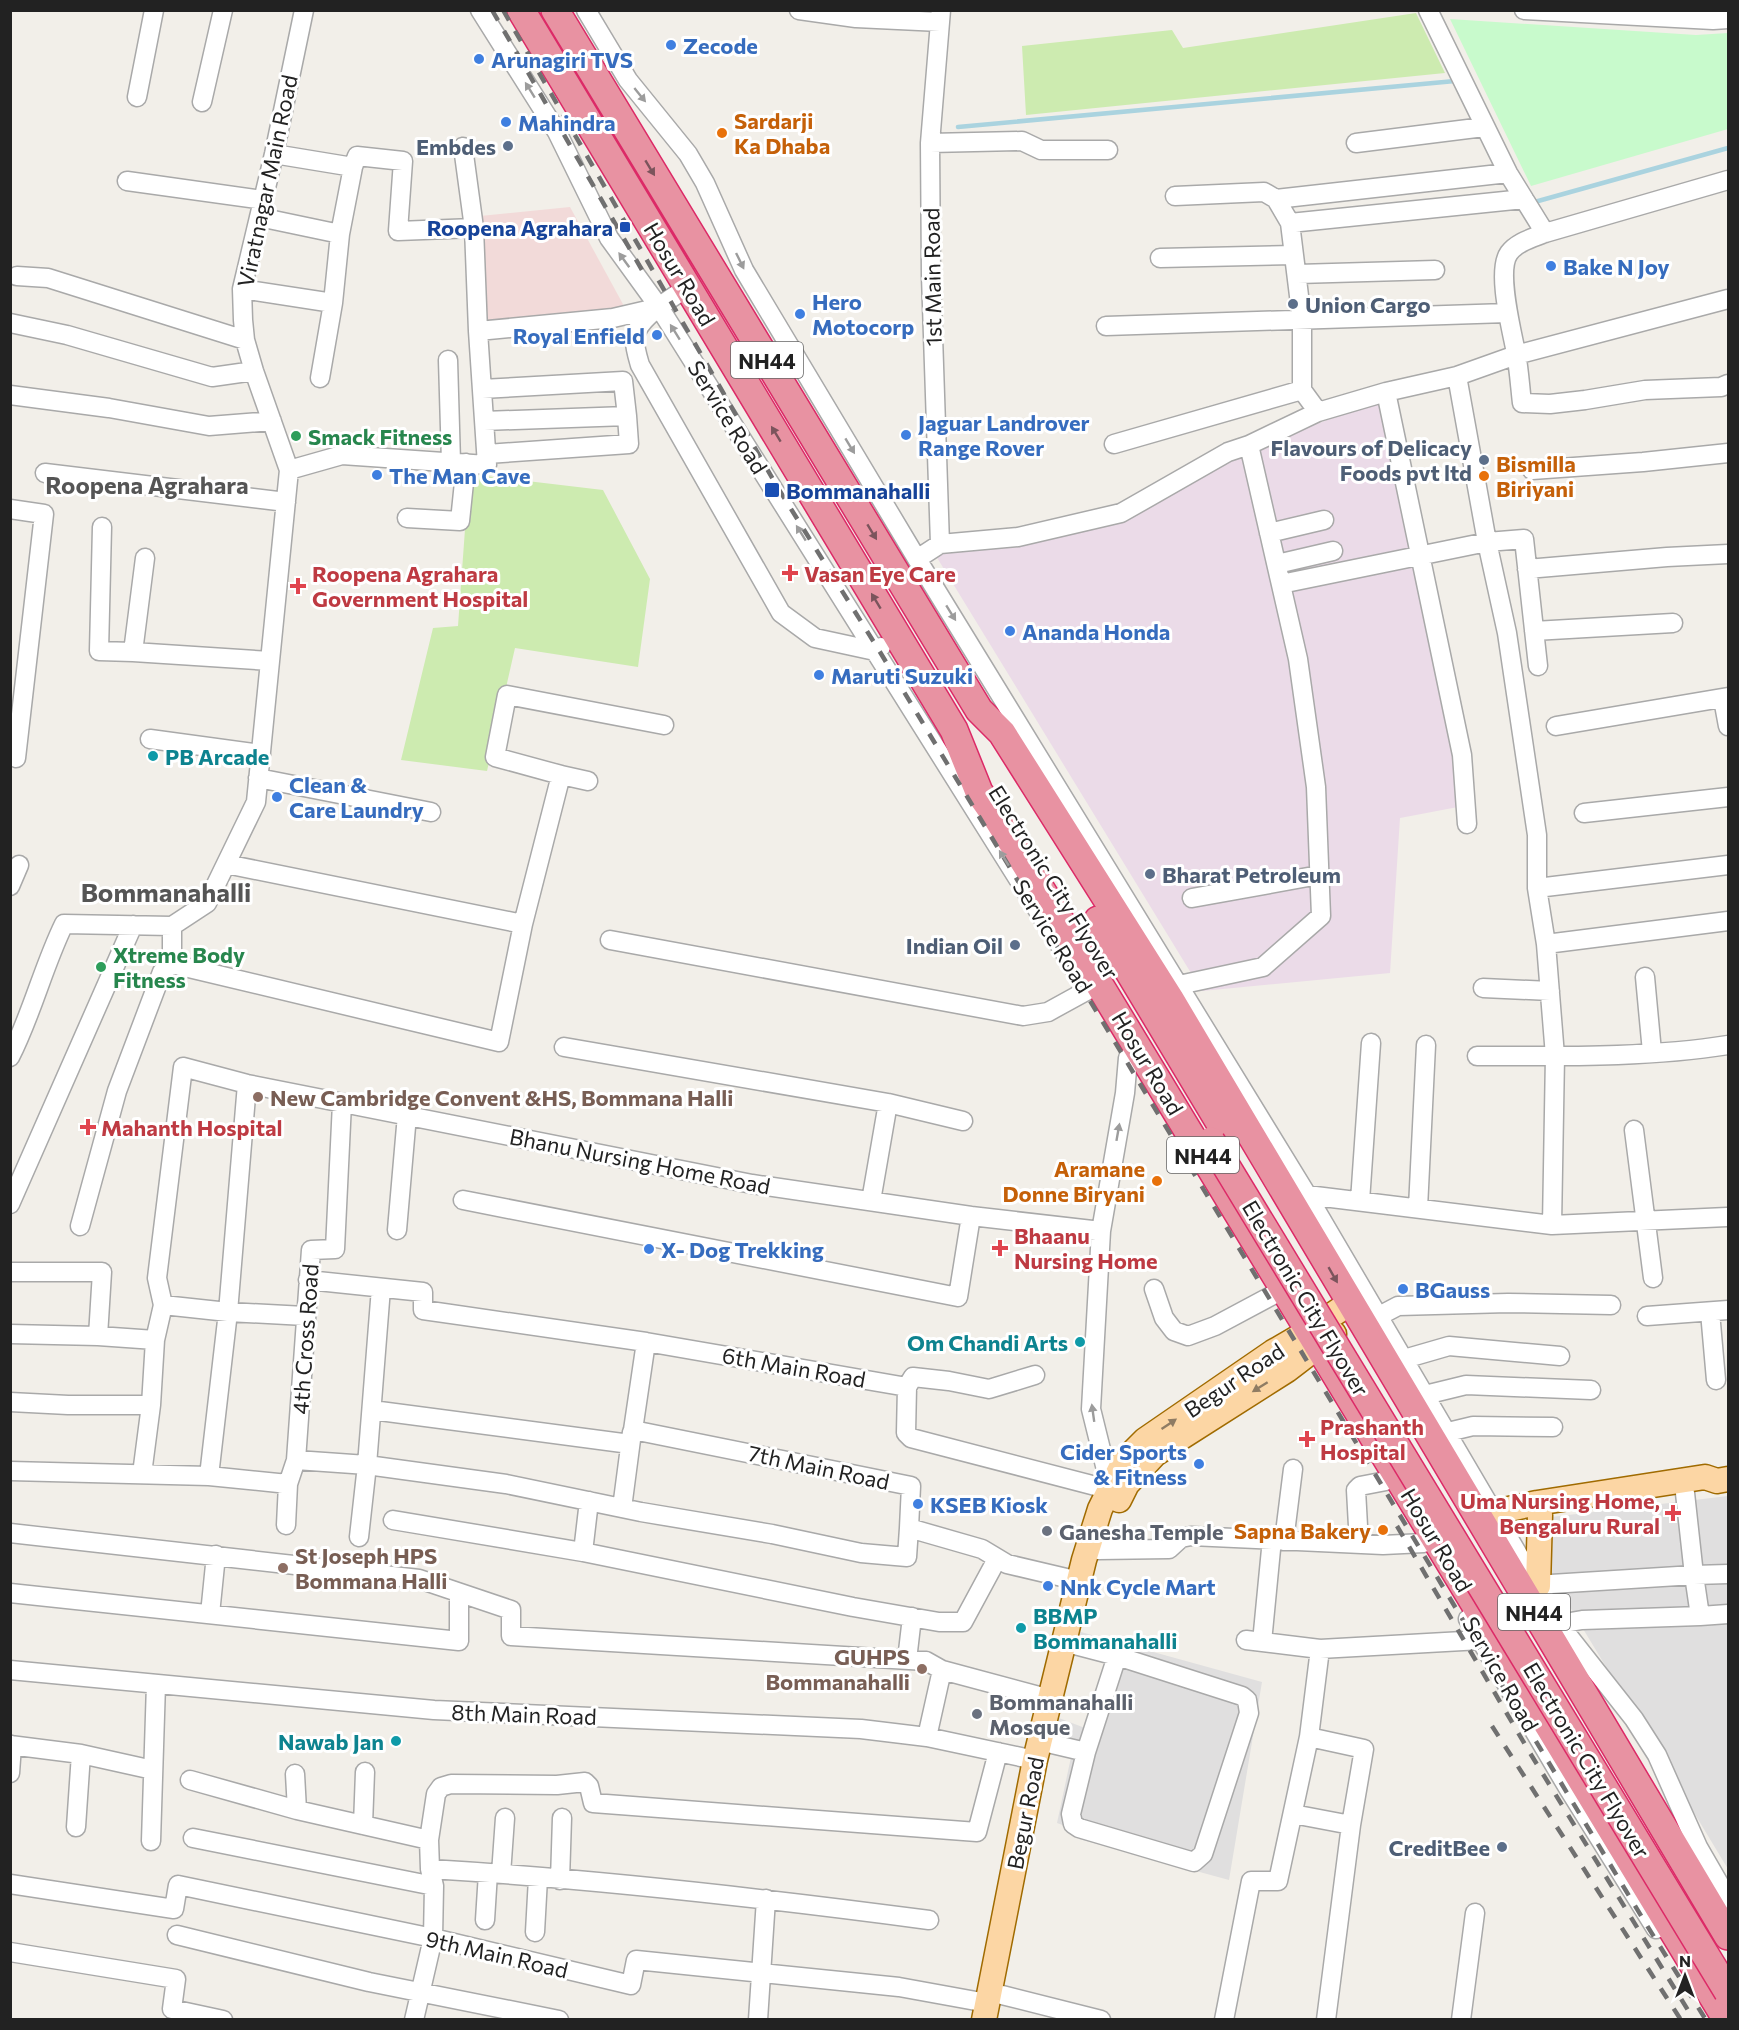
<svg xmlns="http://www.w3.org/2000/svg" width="1739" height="2030" font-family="Commissioner,sans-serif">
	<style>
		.residential { fill: #e0dfdf }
		.commercial { fill: #f2dad9 }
		.industrial { fill: #ebdbe8 }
		.grass { fill: #cdebb0 }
		.park { fill: #c8facc }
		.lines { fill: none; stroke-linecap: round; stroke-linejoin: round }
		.stream { stroke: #aad3df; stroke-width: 4.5 }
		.minor-casing { stroke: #a9a9a9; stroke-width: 21 }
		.major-casing { stroke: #a06b00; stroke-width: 27 }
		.highway-casing { stroke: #dc2a67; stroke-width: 30 }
		.minor { stroke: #fff; stroke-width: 18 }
		.major { stroke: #fcd6a4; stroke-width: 24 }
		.highway { stroke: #e892a2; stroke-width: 27 }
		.rail { stroke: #707070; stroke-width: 4.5; stroke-dasharray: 12 12; stroke-linecap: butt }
		.highway-bridge-casing { stroke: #dc2a67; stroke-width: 30; stroke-linecap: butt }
		.highway-bridge { stroke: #e892a2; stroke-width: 27 }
		.oneway { fill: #9c9c9c }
		.oneway2 { fill: #7b545c }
		.oneway3 { fill: #8f7c63 }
		.shop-dot { fill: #3f7fe0; stroke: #fff; stroke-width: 2 }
		.food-dot { fill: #e8710a; stroke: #fff; stroke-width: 2 }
		.service-dot { fill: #5c6f8a; stroke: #fff; stroke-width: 2 }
		.transit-dot { fill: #1a4fb4; stroke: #fff; stroke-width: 2 }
		.leisure-dot { fill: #2e9e5b; stroke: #fff; stroke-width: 2 }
		.health-dot { fill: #e0444e; stroke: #fff; stroke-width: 2 }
		.culture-dot { fill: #0f9aa8; stroke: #fff; stroke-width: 2 }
		.education-dot { fill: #8d6e63; stroke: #fff; stroke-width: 2 }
		.worship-dot { fill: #6b7280; stroke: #fff; stroke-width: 2 }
		.labels { text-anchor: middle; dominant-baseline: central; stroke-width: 6; stroke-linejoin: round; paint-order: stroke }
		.shield { fill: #fff; stroke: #646464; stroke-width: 1.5 }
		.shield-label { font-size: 21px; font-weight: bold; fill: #222 }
		.shop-label { font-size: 22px; font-weight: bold; fill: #366cbe; stroke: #fff; text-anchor: start }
		.food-label { font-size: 22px; font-weight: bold; fill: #c56008; stroke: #fff; text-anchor: start }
		.service-label { font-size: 22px; font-weight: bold; fill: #4e5e75; stroke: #fff; text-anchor: end }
		.street-label { font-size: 22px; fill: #222; stroke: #fff }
		.transit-label { font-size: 22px; font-weight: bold; fill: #164399; stroke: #fff; text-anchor: end }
		.leisure-label { font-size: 22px; font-weight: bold; fill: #27864d; stroke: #fff; text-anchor: start }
		.health-label { font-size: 22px; font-weight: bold; fill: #be3a42; stroke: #fff; text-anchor: start }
		.culture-label { font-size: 22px; font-weight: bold; fill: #0d838f; stroke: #fff; text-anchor: start }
		.education-label { font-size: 22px; font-weight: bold; fill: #785e54; stroke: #fff; text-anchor: start }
		.worship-label { font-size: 22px; font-weight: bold; fill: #5b616d; stroke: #fff; text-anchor: start }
		.neighbourhood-label { font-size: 24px; font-weight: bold; fill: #555; stroke: #fff }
		.quarter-label { font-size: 26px; font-weight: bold; fill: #555; stroke: #fff }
	</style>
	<rect width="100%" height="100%" fill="#f2efe9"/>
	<!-- residential -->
	<path class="residential" d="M1728,1496V1869L1518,1521Z
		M1070,1629L1262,1682L1229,1880L1079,1839V1831L1057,1823L1074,1743L1048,1733L1051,1715L1085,1728L1109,1653L1068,1641Z"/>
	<!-- commercial -->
	<path class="commercial" d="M570,207L624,306L609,310L487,321L480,216Z"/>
	<!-- industrial -->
	<path class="industrial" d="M1384,399L1457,752L1458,807L1400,818L1390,973L1202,991L936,556L951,548L1020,544L1124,522L1228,452L1257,446Z"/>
	<!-- grass -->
	<path class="grass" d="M1416,13L1445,73L1026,115L1022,46L1172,30L1183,48Z
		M469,474L603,490L650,579L638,667L515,648L487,771L401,760L433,628L458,626Z"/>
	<!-- park -->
	<path class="park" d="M1450,19L1696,35L1728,33V129L1531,186Z"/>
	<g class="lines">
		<!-- stream -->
		<path class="stream" d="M958,127L1455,81L1456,84
			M1531,203L1728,148"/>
		<defs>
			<path id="minor" d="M480,10L557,132L609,238L659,307L1086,987
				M586,10L628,80L688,154L705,183L744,270L917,559L1307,1195L1559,1624L1634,1719L1657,1755L1698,1847L1728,1899
				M799,10L856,18L940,22
				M1428,10L1508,173L1545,233
				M1524,10L1713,20L1728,19
				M137,97L154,10
				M202,102L223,10
				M930,143L1022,141L1041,150H1108
				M1356,143L1484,127
				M463,147L474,228
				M274,154L353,167L357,156L403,161L398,231L474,228L478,331
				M1728,180L1545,233C1533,238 1517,242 1509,253C1496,271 1512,331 1516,353C1519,369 1520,386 1522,403L1550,404L1585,400L1645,390L1721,387L1728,384
				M127,181L263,200
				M1175,196L1264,192L1276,199L1290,223L1302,320V390L1318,412
				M1276,199L1508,173
				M1290,223L1524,199
				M340,234L353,167
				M1160,258L1294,255
				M1298,274L1435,270
				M17,276L48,278L245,340
				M688,287C672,298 633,320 635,341C635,349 638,358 640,365L781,613L815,638L875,651L881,647
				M242,289L333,303L340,234L259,217
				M10,323L67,335L212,377L254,371
				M1106,326L1507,313
				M448,360L451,462
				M320,378L333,303
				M482,389L623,381L627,416L484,421
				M1386,392L1462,755L1467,824
				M10,395L109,408L209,426L272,421
				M1114,444L1302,390
				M487,454L629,444L627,416
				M289,470L342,455L487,465L478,331L613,318L656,308
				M1532,470L1643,462L1728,453
				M45,473L286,502
				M10,509L44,514L16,758
				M407,518L460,521L466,463
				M102,527L99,651L133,652
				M1269,533L1324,520
				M940,544L931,276L930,143L941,10
				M145,558L133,652L270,661
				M917,559L940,544L1018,537L1121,513L1228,452L1249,445L1318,412L1386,392L1457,376L1516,355L1728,299
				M1277,564L1333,551
				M1527,569L1667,557L1728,554
				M1281,584L1487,542L1524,539L1538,666
				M1534,631L1673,623
				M1723,699L1728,726
				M1556,726L1728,697
				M150,739L261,754
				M561,775L588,781
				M258,778L431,812
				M1584,813L1728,797
				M226,864L523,924
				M10,886L19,865
				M1537,888L1728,865
				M1192,898L1319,875
				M172,926V964
				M610,940L1023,1016L1048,1012L1088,990
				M1546,944L1728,921
				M172,964L499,1042L523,924L561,775L495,757L507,695L664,725
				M1645,977L1652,1052
				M1179,985L1263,967L1321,916L1316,787L1298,659L1249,445
				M1483,988L1550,991
				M564,1047L888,1103L963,1121
				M1477,1056C1559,1056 1647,1058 1728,1045
				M10,1057C32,1014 43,967 64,924L172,926L207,903L256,802L289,470L254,371L245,340L243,320L242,289L274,154L304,10
				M1634,1130L1653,1278
				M1307,1195L1552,1225L1555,1056L1546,944L1537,888V835L1507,633L1487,542L1457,376
				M463,1200L958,1297L971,1216
				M871,1201L888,1103
				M1360,1201L1371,1043
				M10,1204L133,925
				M1418,1208L1426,1045
				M1552,1225L1727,1217
				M80,1226L117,1091L162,972L172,964
				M397,1230L407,1115
				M10,1272H102L98,1336
				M308,1280L423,1292V1310L646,1342L907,1387L906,1433L911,1438L1111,1490L1091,1409L1101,1231L1125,1093L1128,1058
				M1154,1289L1164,1318L1174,1331L1188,1336L1215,1326L1273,1295
				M163,1305L157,1278L183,1067L247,1084L752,1184L971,1216L1101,1231
				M1710,1312L1716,1380
				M1379,1316L1398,1306L1508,1303L1611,1305
				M1647,1316L1728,1310
				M10,1334L98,1336L155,1340L163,1305L228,1312L305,1316
				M646,1342L633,1430L911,1486L909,1528L982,1549L1007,1564L1079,1581
				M1404,1359L1449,1346L1560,1356
				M907,1387L913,1377L949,1381L989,1389L1035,1375
				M1425,1395L1466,1385L1591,1390
				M10,1402L68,1405H151
				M372,1410L630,1444
				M1448,1432L1473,1426L1553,1427
				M296,1460L367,1465L381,1288
				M10,1471L209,1476L228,1312L247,1084
				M142,1474L151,1405L155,1340
				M209,1476L288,1484
				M622,1508L632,1432
				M393,1520L583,1552L589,1501
				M286,1525L288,1484L296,1460L311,1250L335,1249L342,1103
				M10,1533L419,1579L511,1610V1636L926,1661L942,1670L1050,1699
				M359,1537L367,1465L506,1484L641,1512L772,1534L861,1553L907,1557L909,1528
				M1284,1541L1293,1469
				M1359,1544L1356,1490L1360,1486L1386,1481
				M1098,1550L1169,1549L1181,1538L1191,1536L1383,1545L1424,1543
				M583,1552L853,1607L939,1622H963L997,1559
				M1540,1590L1551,1584L1694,1575L1685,1493
				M10,1593L459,1641V1593
				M210,1614L216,1555
				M1700,1616L1728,1614
				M1468,1619L1568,1788L1656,1929
				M1559,1624L1582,1620L1700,1616L1694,1575L1728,1574
				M1246,1640L1320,1649L1481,1640
				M1262,1642L1272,1539
				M1075,1645L1117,1656L1242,1696L1247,1700L1249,1713L1203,1854L1194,1862L1079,1828L1073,1824L1071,1814L1086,1752
				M907,1660L912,1617
				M10,1670L434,1710L861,1729L927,1737L1035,1760
				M927,1737L942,1670
				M1309,1737L1364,1749L1351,1825L1326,2020
				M1052,1744L1086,1752L1117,1656
				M10,1745L81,1754L153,1770
				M10,1773L12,1745
				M295,1774L297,1810
				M190,1780L297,1810L429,1840
				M1293,1814L1351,1825
				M363,1825L365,1772
				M76,1827L81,1754
				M193,1838L434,1886L433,1938L414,2020
				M151,1841L156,1684
				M430,1869C597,1879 763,1898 929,1920
				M501,1874L505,1818
				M560,1880L562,1818
				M10,1884L174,1909L178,1885L433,1938L631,1985L636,1960L899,1987L987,2003
				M434,1886L430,1869L429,1840L436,1794L441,1787L451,1784L557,1785L585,1782L589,1786L593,1803L977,1832L998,1752
				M485,1920L488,1873
				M535,1932L538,1878
				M177,1935L369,1982L559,2020
				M10,1952L176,1979L172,2009L223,2020
				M1002,1995L1101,2020
				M758,2020L766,1899
				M1224,2020L1251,1881H1278L1309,1737L1320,1649
				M1461,2020L1475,1913"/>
			<path id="major" d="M1119,1500L1127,1484L1155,1454L1287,1370L1334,1334
				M1495,1512L1537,1503L1705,1477L1717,1481L1728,1479
				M1538,1586L1540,1515
				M984,2020L1035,1760L1084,1560L1100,1509L1124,1461L1145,1440L1273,1352L1299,1337L1350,1303"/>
			<path id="highway" d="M521,10L954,730L979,792L997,818L1082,956L1727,2020
				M555,10L979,710L1002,733L1170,999L1728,1936
				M1098,920L1226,1133"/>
		</defs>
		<!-- minor casing -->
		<use href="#minor" class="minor-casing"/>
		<!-- major casing -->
		<use href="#major" class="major-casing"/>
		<!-- highway casing -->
		<use href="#highway" class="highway-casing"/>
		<!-- minor -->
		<use href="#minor" class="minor"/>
		<!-- major -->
		<use href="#major" class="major"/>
		<!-- highway -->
		<use href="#highway" class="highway"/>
		<!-- rail -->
		<path class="rail" d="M492,10L646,277
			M503,10L778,488L880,652L1646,1924L1706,2020
			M1397,1526L1530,1753L1694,2020
			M1492,1726L1681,2020"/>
		<defs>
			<path id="highway-bridge" d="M1211,1141L1728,1992"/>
		</defs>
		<!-- highway-bridge casing -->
		<use href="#highway-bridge" class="highway-bridge-casing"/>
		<!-- highway-bridge -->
		<use href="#highway-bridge" class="highway-bridge"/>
	</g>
	<!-- one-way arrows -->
	<defs><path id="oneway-solid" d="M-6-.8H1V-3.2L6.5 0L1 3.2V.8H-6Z" transform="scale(1.5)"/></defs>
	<g class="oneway">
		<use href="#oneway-solid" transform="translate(530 90) rotate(-122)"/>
		<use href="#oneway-solid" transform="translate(640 95) rotate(51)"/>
		<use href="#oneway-solid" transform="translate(624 260) rotate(-126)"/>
		<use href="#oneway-solid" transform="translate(740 261) rotate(64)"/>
		<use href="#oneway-solid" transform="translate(675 332) rotate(-122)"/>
		<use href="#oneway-solid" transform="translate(850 446) rotate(59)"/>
		<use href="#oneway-solid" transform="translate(801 533) rotate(-122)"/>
		<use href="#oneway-solid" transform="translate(951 613) rotate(58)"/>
		<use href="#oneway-solid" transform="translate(1004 858) rotate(-122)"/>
		<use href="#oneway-solid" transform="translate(1118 1132) rotate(-80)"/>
		<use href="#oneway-solid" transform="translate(1093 1413) rotate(-98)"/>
	</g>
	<g class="oneway2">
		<use href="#oneway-solid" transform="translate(650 168) rotate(59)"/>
		<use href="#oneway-solid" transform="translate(776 434) rotate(-121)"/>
		<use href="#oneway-solid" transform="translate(872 532) rotate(59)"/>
		<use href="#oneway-solid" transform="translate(876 601) rotate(-121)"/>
		<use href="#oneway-solid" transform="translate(1333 1275) rotate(60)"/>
	</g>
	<g class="oneway3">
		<use href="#oneway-solid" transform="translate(1260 1387) rotate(148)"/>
		<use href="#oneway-solid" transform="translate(1169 1424) rotate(-34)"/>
	</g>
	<!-- markers -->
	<g class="shop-dot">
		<circle cx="671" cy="45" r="6"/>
		<circle cx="479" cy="59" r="6"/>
		<circle cx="506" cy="122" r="6"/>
		<circle cx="1551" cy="266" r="6"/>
		<circle cx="800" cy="314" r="6"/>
		<circle cx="657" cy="335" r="6"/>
		<circle cx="906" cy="435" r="6"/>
		<circle cx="377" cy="475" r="6"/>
		<circle cx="1010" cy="631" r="6"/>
		<circle cx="819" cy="675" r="6"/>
		<circle cx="277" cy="797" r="6"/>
		<circle cx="649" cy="1249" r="6"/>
		<circle cx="1403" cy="1289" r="6"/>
		<circle cx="1199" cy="1464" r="6"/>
		<circle cx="918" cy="1504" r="6"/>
		<circle cx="1048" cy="1586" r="6"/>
	</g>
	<g class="food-dot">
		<circle cx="722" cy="133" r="6"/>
		<circle cx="1484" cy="476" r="6"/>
		<circle cx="1157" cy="1181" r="6"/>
		<circle cx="1383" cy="1530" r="6"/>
	</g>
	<g class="service-dot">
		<circle cx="508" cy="146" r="6"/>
		<circle cx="1293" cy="304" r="6"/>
		<circle cx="1484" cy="460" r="6"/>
		<circle cx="1150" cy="874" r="6"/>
		<circle cx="1015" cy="945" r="6"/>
		<circle cx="1502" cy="1847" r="6"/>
	</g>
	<g class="transit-dot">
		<rect x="619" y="221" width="12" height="12" rx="3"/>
		<rect x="764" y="482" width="16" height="16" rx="3"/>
	</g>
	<g class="leisure-dot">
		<circle cx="296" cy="436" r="6"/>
		<circle cx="101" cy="967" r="6"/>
	</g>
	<g class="health-dot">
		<path d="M787 564h6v6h6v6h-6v6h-6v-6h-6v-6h6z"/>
		<path d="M295 577h6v6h6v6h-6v6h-6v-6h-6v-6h6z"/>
		<path d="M85 1118h6v6h6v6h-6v6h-6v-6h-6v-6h6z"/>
		<path d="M997 1239h6v6h6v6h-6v6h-6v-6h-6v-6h6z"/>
		<path d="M1304 1430h6v6h6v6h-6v6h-6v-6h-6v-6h6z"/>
		<path d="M1670 1504h6v6h6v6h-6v6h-6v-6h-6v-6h6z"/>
	</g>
	<g class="culture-dot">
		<circle cx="153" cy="756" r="6"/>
		<circle cx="1080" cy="1342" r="6"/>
		<circle cx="1021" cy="1628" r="6"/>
		<circle cx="396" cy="1741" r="6"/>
	</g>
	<g class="education-dot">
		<circle cx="258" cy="1097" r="6"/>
		<circle cx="283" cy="1568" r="6"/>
		<circle cx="922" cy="1669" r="6"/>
	</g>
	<g class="worship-dot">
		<circle cx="1047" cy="1531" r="6"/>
		<circle cx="977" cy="1714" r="6"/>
	</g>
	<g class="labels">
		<!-- shield labels -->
		<g class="shield">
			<rect x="731" y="342" width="72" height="36" rx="4.5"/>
			<rect x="1167" y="1137" width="72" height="36" rx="4.5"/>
			<rect x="1498" y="1594" width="72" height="36" rx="4.5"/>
		</g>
		<g class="shield-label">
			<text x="767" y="360">NH44</text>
			<text x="1203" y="1155">NH44</text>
			<text x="1534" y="1612">NH44</text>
		</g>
		<!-- shop labels -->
		<g class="shop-label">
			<text x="683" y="45">Zecode</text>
			<text x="491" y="59">Arunagiri TVS</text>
			<text x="518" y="122">Mahindra</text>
			<text x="1563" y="266">Bake N Joy</text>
			<text x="812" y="301">Hero<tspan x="812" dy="25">Motocorp</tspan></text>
			<text x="645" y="335" text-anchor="end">Royal Enfield</text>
			<text x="918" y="422">Jaguar Landrover<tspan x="918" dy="25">Range Rover</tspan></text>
			<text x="389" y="475">The Man Cave</text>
			<text x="1022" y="631">Ananda Honda</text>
			<text x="831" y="675">Maruti Suzuki</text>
			<text x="289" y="784">Clean &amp;<tspan x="289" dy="25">Care Laundry</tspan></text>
			<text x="661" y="1249">X- Dog Trekking</text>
			<text x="1415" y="1289">BGauss</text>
			<text x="1187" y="1451" text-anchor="end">Cider Sports<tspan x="1187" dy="25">&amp; Fitness</tspan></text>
			<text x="930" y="1504">KSEB Kiosk</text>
			<text x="1060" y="1586">Nnk Cycle Mart</text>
		</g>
		<!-- food labels -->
		<g class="food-label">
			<text x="734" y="120">Sardarji<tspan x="734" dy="25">Ka Dhaba</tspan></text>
			<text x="1496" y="463">Bismilla<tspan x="1496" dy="25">Biriyani</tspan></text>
			<text x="1145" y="1168" text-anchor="end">Aramane<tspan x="1145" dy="25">Donne Biryani</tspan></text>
			<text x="1371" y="1530" text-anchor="end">Sapna Bakery</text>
		</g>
		<!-- service labels -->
		<g class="service-label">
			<text x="496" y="146">Embdes</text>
			<text x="1305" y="304" text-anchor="start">Union Cargo</text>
			<text x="1472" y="447">Flavours of Delicacy<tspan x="1472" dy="25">Foods pvt ltd</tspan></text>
			<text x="1162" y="874" text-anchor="start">Bharat Petroleum</text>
			<text x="1003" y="945">Indian Oil</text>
			<text x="1490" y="1847">CreditBee</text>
		</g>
		<!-- street labels -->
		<g class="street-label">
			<text transform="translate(267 181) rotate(-78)">Viratnagar Main Road</text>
			<text transform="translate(680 274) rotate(59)">Hosur Road</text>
			<text transform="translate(932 277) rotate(-91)">1st Main Road</text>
			<text transform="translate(728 417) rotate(58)">Service Road</text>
			<text transform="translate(1054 882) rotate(58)">Electronic City Flyover</text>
			<text transform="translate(1053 936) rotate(58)">Service Road</text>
			<text transform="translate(1148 1063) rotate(59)">Hosur Road</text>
			<text transform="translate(640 1161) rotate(11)">Bhanu Nursing Home Road</text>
			<text transform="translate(1306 1298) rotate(59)">Electronic City Flyover</text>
			<text transform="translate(305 1339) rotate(-86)">4th Cross Road</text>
			<text transform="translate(794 1367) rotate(10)">6th Main Road</text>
			<text transform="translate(1234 1380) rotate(-34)">Begur Road</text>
			<text transform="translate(819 1467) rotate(12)">7th Main Road</text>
			<text transform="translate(1437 1540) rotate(59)">Hosur Road</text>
			<text transform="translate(1501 1674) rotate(60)">Service Road</text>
			<text transform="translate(524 1714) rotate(2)">8th Main Road</text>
			<text transform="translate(1587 1760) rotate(59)">Electronic City Flyover</text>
			<text transform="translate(1025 1813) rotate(-79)">Begur Road</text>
			<text transform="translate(497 1954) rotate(13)">9th Main Road</text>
		</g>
		<!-- transit labels -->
		<g class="transit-label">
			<text x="613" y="227">Roopena Agrahara</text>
			<text x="786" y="490" text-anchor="start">Bommanahalli</text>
		</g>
		<!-- leisure labels -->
		<g class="leisure-label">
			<text x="308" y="436">Smack Fitness</text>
			<text x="113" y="954">Xtreme Body<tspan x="113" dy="25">Fitness</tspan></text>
		</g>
		<!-- health labels -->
		<g class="health-label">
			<text x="312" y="573">Roopena Agrahara<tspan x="312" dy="25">Government Hospital</tspan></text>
			<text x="804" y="573">Vasan Eye Care</text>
			<text x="101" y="1127">Mahanth Hospital</text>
			<text x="1014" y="1235">Bhaanu<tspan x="1014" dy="25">Nursing Home</tspan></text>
			<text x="1320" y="1426">Prashanth<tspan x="1320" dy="25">Hospital</tspan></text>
			<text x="1660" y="1500" text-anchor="end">Uma Nursing Home,<tspan x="1660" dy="25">Bengaluru Rural</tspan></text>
		</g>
		<!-- culture labels -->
		<g class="culture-label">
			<text x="165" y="756">PB Arcade</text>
			<text x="1068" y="1342" text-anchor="end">Om Chandi Arts</text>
			<text x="1033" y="1615">BBMP<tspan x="1033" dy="25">Bommanahalli</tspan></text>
			<text x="384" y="1741" text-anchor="end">Nawab Jan</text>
		</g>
		<!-- education labels -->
		<g class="education-label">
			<text x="270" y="1097">New Cambridge Convent &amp;HS, Bommana Halli</text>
			<text x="295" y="1555">St Joseph HPS<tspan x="295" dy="25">Bommana Halli</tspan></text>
			<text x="910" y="1656" text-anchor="end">GUHPS<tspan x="910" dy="25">Bommanahalli</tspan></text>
		</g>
		<!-- worship labels -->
		<g class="worship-label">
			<text x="1059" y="1531">Ganesha Temple</text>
			<text x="989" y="1701">Bommanahalli<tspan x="989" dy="25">Mosque</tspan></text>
		</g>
		<!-- neighbourhood labels -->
		<g class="neighbourhood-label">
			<text x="147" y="484">Roopena Agrahara</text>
		</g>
		<!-- quarter labels -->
		<g class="quarter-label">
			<text x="166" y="891">Bommanahalli</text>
		</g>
	</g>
	<!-- border -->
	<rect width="1739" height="2030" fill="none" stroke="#222222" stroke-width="24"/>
	<!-- north arrow -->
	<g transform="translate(1685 1976)" stroke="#ffffff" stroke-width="4.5" paint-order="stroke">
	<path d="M0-4.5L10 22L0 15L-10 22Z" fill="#222222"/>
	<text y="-9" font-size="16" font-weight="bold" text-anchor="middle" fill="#222222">N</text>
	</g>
</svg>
